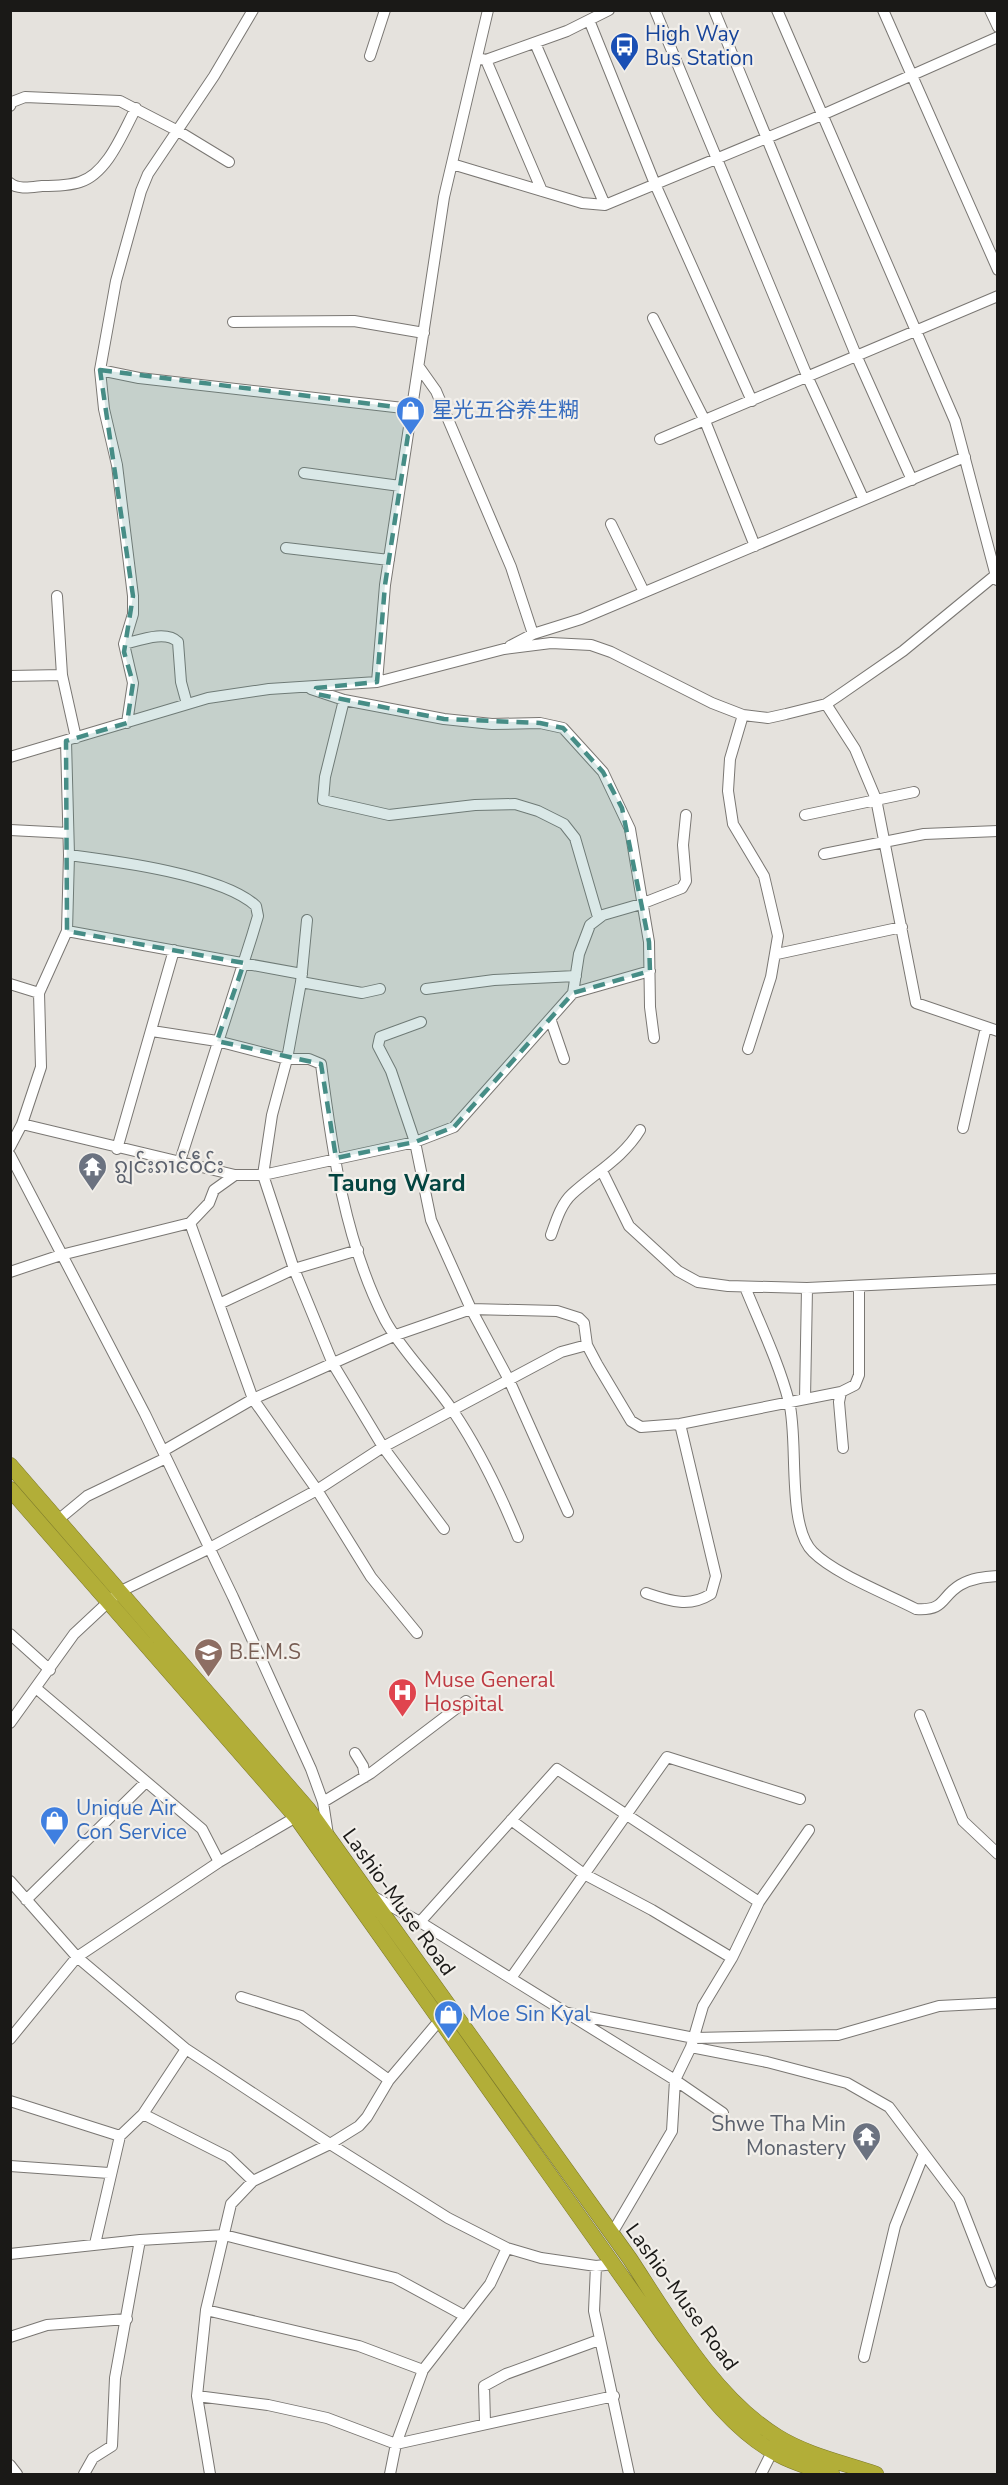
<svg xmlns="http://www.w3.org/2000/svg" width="1008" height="2485" font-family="'Nunito Sans','Noto Sans SC','Noto Sans Myanmar',sans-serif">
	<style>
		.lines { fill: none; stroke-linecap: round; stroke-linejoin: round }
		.minor-casing { stroke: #7a7773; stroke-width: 12 }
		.highway-casing { stroke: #7d7a2c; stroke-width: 16 }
		.minor { stroke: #fff; stroke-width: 10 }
		.highway { stroke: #b2ae38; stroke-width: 15 }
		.marked { fill: #468d86; fill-opacity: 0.2; stroke: #468d86; stroke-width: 4.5; stroke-dasharray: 12 8; stroke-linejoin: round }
		.labels { text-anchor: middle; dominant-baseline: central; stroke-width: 4.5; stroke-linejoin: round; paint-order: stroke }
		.transit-label { font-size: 21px; fill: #164399; stroke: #f2efea; text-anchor: start }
		.shop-label { font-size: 21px; fill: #366cbe; stroke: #f2efea; text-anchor: start }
		.worship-label { font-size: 21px; fill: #5b616d; stroke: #f2efea; text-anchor: start }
		.education-label { font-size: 21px; fill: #785e54; stroke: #f2efea; text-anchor: start }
		.health-label { font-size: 21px; fill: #be3a42; stroke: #f2efea; text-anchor: start }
		.street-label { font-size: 21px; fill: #1a1917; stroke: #f2efea }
		.quarter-label { font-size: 24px; font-weight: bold; fill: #034440; stroke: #f2efea }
	</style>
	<rect width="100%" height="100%" fill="#e5e2dd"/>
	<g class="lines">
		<defs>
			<path id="minor" d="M655,10L808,378L863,498
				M714,10L856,355L912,480
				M777,10L955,421L997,580
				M883,10L998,270
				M990,10L998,27
				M589,20L655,184L752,401
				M535,43L605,205
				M370,56L385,10
				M481,59L486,60L567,31L609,10
				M486,60L542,191
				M10,106L12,102L25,97L120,101L178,131L229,162
				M452,164L582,203L605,205L822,115L998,37
				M10,183C18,190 32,187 42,186C54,186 68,186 80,182C108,173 123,132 136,108
				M653,318L705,421L755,546
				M233,322L354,321L424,333
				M419,367L436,391L511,567L533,634
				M100,370L139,378L412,409
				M660,439L998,296
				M304,473L400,486
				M611,524L644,592
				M286,548L389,560
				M57,596L62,675L76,738
				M124,644C140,640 166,630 178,642L181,682L187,704
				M510,646L533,634L581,619L965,457
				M10,676L62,675
				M377,682L385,585L444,197L488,10
				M311,689L344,700L444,719L492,724L540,723L563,728L603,772L630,829L649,942L650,1007L654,1038
				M344,700L325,777L323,800L389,815L475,805L515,804L538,811L564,824L575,838L598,917
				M826,704L855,749L876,799L916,1003L998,1031
				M743,715L730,759L728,791L733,824L764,876L778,936L771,977L748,1049
				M127,723L133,683L124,644L133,614V596L117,465L104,409L100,370L116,281L141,191L148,174L214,76L253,10
				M10,757L208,698L269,689L377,682L504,649L551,643L591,645L611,652L712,703L743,715L768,718L786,714L826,704L838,696L903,651L998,573
				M805,815L914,792
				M10,830L68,833
				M824,854L924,834L998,831
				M69,855C116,861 223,875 256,906L258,916L252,936L180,1161
				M307,920L301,982L287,1059L272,1115L263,1175L294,1269L333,1364L383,1447L444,1529
				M67,931L302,974
				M777,954L902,927
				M301,982L362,993L380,989
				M10,984L39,993
				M426,989L494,980L576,976
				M573,993L650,971
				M551,1021L564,1059
				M421,1022L380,1037L378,1046L391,1071L415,1142L431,1220L471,1309L509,1380L568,1512
				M152,1031L217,1041L287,1059H309L321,1064C332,1150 345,1242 385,1320C401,1350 434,1382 453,1411C480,1451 500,1493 518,1537
				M22,1124L235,1175H263L415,1142L454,1127L573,993L579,954L590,925L603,915L641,904L682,888L686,881L683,845L686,815
				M963,1128L986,1027
				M10,1147L22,1124L41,1067L39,993L67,931L69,855L66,741
				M117,1149L174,950
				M10,1155L145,1414L233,1597L311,1769L323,1802L328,1835
				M602,1171L629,1226L678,1271L698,1282L728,1286L807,1288L998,1279
				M190,1223L253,1399L317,1490L371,1577L417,1633
				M551,1235C556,1221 561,1204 572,1194C596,1172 623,1158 640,1130
				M10,1272L61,1255L190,1223L209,1203L214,1190L235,1175
				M745,1287C760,1324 779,1363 789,1402C799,1439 786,1526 813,1552C835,1574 887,1594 916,1609C946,1611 940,1597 960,1585C972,1578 984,1577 998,1576
				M219,1304L294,1269L358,1250
				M805,1399L807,1288
				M843,1448L839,1402L841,1392L855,1385L859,1375V1286
				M163,1451L253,1399L396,1335L471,1309L557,1311L579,1318L584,1323L587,1345L597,1364L631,1421L641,1427L680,1424L841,1392
				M58,1520L87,1496L166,1458
				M646,1593C670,1601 689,1608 711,1594L716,1576L680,1424
				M10,1634L50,1670
				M37,1689L202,1829L219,1862
				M920,1715L963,1821L998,1854
				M10,1723L74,1634L119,1592L208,1549L317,1490L383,1447L561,1352L587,1345
				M355,1753L363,1766L365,1777
				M323,1802L371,1773L466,1701
				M511,1820L584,1874L652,1910L732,1958
				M10,1881L77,1957L186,2049L330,2144L448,2218L507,2248L541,2258L596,2266L614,2264
				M374,1897L420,1922L675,2080L723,2113
				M26,1900L146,1782
				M420,1922L557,1769L759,1902
				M511,1978L667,1757L800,1799
				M241,1997L301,2016L389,2080
				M563,2012L694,2038L838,2035L939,2006L998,2003
				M10,2039L77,1957L219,1862L296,1817
				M691,2047L767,2062L847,2083L889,2107L959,2200L991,2282
				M10,2101L120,2136
				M143,2114L228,2157L253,2181
				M10,2166L109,2173
				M611,2235L672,2131L675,2080L691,2047L703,2006L732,1958L759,1902L809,1830
				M95,2244L120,2136L143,2114L186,2049
				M10,2254L140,2240L224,2235L395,2278L465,2316
				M596,2266L594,2311L629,2474
				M206,2310L359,2346L423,2370
				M10,2337L47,2325L127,2319
				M864,2357L895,2226L923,2156
				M197,2396L268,2405L327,2418L396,2444L614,2396
				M485,2423L484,2386L506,2374L599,2340
				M10,2465L17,2474
				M84,2474L93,2458L112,2446L115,2378L140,2240
				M210,2474L197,2396L206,2310L231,2204L253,2181L330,2144L359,2126L367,2117L389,2080L444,2015
				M390,2474L396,2444L423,2370L490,2284L507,2248
				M761,2474L772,2452"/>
			<path id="highway" d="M10,1465L308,1809L630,2259C670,2320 715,2399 778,2437C807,2455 844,2463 876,2474
				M10,1489L296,1817L664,2336C696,2377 726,2424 772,2451C790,2462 812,2468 832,2474"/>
		</defs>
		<!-- minor casing -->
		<use href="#minor" class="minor-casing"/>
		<!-- highway casing -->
		<use href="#highway" class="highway-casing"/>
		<!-- minor -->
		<use href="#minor" class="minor"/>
		<!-- highway -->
		<use href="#highway" class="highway"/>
	</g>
	<!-- marked area -->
	<path class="marked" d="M100,370L412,409L385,585L377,682L316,688V694L444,719L540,723L563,728L603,772L622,808L649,942L650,971L573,993L454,1127L415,1142L336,1158L321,1064L217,1041L244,963L67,931L66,741L127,723L133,683L124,652L133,596Z"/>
	<!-- icons -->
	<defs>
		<symbol id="bus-pin" viewBox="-11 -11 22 30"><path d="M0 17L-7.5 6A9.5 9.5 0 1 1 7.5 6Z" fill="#1a4fb4" stroke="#f2efea"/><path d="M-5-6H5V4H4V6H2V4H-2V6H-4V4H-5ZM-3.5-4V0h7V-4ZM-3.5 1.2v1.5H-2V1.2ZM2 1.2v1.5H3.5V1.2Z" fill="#fff"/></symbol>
		<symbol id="shop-pin" viewBox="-11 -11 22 30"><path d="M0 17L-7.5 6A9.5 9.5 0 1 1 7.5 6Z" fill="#3f7fe0" stroke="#f2efea"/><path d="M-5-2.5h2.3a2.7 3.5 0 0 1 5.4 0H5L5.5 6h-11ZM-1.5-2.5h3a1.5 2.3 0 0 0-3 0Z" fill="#fff"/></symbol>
		<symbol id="temple-pin" viewBox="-11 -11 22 30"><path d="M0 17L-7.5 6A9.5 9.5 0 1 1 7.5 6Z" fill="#6b7280" stroke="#f2efea"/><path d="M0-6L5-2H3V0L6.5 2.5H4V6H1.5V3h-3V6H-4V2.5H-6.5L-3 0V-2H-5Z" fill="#fff"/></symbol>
		<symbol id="school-pin" viewBox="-11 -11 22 30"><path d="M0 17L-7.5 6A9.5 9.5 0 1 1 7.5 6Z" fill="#8d6e63" stroke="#f2efea"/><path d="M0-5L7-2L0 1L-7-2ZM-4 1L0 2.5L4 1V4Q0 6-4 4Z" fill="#fff"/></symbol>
		<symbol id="hospital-pin" viewBox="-11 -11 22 30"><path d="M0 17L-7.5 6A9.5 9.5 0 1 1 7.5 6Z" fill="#e0444e" stroke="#f2efea"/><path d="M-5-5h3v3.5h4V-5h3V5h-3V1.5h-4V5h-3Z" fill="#fff"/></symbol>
	</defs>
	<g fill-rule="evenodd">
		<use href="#bus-pin" x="608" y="30" width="33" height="45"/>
		<use href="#shop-pin" x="394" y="394" width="33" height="45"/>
		<use href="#temple-pin" x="76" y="1150" width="33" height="45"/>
		<use href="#school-pin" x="192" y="1636" width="33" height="45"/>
		<use href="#hospital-pin" x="386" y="1676" width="33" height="45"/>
		<use href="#shop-pin" x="38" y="1804" width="33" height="45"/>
		<use href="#shop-pin" x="432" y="1998" width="33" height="45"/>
		<use href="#temple-pin" x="850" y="2120" width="33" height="45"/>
	</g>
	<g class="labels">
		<!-- transit labels -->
		<g class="transit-label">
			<text x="645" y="34">High Way<tspan x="645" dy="24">Bus Station</tspan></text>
		</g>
		<!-- shop labels -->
		<g class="shop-label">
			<text x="432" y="410">星光五谷养生糊</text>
			<text x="76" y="1808">Unique Air<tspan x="76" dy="24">Con Service</tspan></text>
			<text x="469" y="2014">Moe Sin Kyal</text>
		</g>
		<!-- worship labels -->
		<g class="worship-label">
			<text x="114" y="1166">ၵျွင်းၵၢင်ဝဵင်း</text>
			<text x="846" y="2124" text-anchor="end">Shwe Tha Min<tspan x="846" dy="24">Monastery</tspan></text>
		</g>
		<!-- education labels -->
		<g class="education-label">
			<text x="229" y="1652">B.E.M.S</text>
		</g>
		<!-- health labels -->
		<g class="health-label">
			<text x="424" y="1680">Muse General<tspan x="424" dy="24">Hospital</tspan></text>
		</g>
		<!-- street labels -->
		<g class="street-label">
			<text transform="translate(399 1902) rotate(54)">Lashio-Muse Road</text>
			<text transform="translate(682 2297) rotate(54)">Lashio-Muse Road</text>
		</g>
		<!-- quarter labels -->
		<g class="quarter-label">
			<text x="397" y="1183">Taung Ward</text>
		</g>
	</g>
	<!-- border -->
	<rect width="1008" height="2485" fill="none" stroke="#1a1917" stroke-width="24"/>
</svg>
